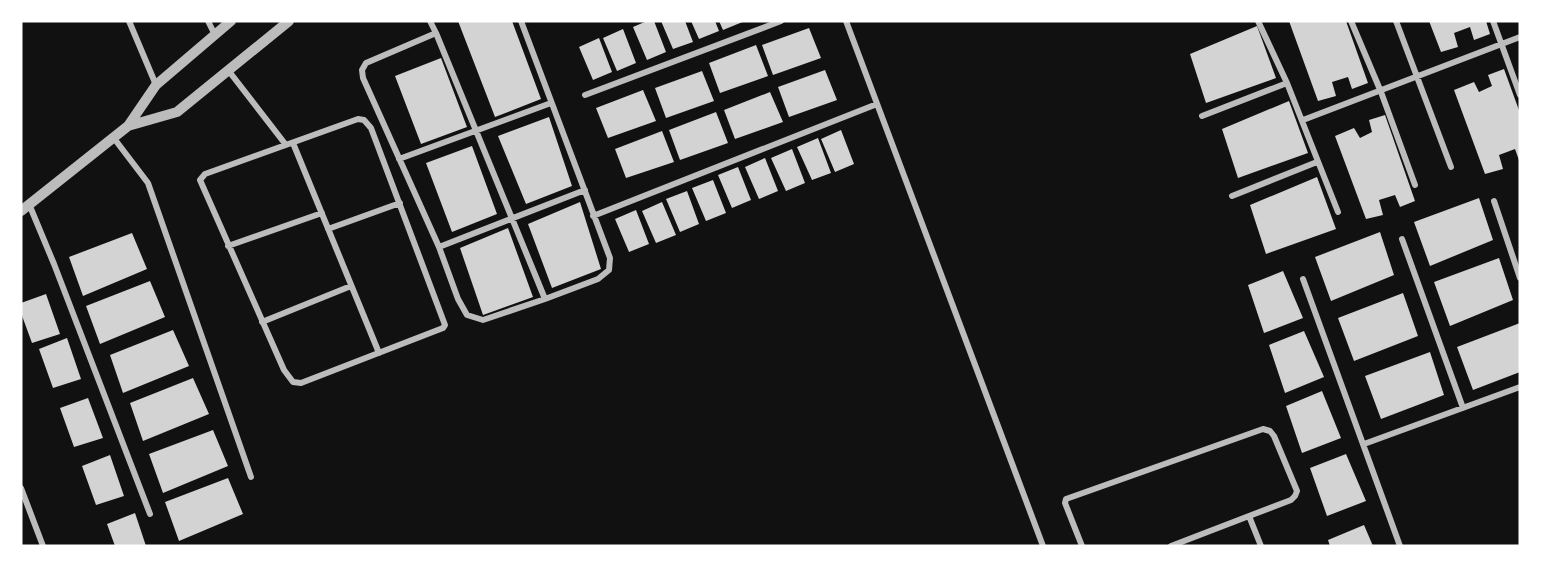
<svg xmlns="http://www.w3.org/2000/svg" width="1541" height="567" font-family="Overpass,sans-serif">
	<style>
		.building { fill: #d3d3d3 }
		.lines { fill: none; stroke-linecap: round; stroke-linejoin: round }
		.minor { stroke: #bcbcbc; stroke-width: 6 }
		.tertiary { stroke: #bcbcbc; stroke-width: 10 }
	</style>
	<rect width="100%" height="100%" fill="#111"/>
	<!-- building -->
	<path class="building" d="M458,21H512L541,99L495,117Z
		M647,21H654L666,52L647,60L633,27Z
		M661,21H685L693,42L673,49Z
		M691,21H715L719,31L699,39Z
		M719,21H745L723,30Z
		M1289,21H1346L1368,83L1352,89L1348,77L1332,82L1336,96L1318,101Z
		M1429,21H1486L1490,34L1474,40L1470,27L1454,33L1458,47L1441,52Z
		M1257,26L1276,78L1206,103L1190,54Z
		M809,28L821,58L773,75L762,45Z
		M623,29L636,63L617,71L603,38Z
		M599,38L612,72L593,80L579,47Z
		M756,45L768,76L720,93L709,63Z
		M441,58L467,127L421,144L395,76Z
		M1504,69L1520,113V163L1515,149L1499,155L1503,169L1485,174L1454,90L1474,82L1479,92L1492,86L1488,75Z
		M825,70L837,100L789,117L778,87Z
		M702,71L714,101L666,118L655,88Z
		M643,90L656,121L608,138L596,108Z
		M770,92L783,122L735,139L724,110Z
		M1289,101L1308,153L1238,178L1222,129Z
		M716,112L728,143L680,160L669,130Z
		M1385,115L1415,201L1400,207L1395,195L1379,200L1383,215L1366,219L1335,136L1354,128L1360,138L1372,132L1369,120Z
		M549,117L572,186L526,204L498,136Z
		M841,130L854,164L835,172L821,139Z
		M662,131L674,162L626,178L615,149Z
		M818,138L831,173L812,180L797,147Z
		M472,146L497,214L452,232L426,163Z
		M792,149L805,183L786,191L771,158Z
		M765,158L778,191L759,199L745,167Z
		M738,167L751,200L732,208L718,175Z
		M1317,177L1336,229L1266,254L1250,205Z
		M713,180L726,213L706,221L692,188Z
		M687,191L699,224L680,232L666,199Z
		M1479,198L1493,240L1430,266L1414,222Z
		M580,202L601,269L552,288L528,224Z
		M662,202L676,235L656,243L642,211Z
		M636,210L649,244L629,252L615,219Z
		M508,228L533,297L483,315L460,248Z
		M1380,232L1394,275L1331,301L1315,257Z
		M132,233L147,269L83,296L69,257Z
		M1499,258L1513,300L1450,326L1434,282Z
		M1283,271L1303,318L1264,333L1248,285Z
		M150,281L165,317L100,344L86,306Z
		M1403,293L1418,336L1354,361L1338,318Z
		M46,294L60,334L32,343L21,313V303Z
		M1520,323V372L1473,390L1457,347Z
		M173,330L189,366L123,393L110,355Z
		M1304,331L1324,377L1285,393L1269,345Z
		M67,338L81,379L53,388L39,349Z
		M1430,352L1444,395L1381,419L1365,376Z
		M193,378L209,414L143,441L130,403Z
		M1322,391L1341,438L1302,453L1286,406Z
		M88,398L103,438L74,447L60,408Z
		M213,430L228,466L163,493L149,454Z
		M1346,454L1366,501L1327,516L1310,468Z
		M110,455L124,496L96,505L82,466Z
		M228,478L243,514L179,541L165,502Z
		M135,513L146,546H115L107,524Z
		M1364,525L1373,546H1330L1328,540Z"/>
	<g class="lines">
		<!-- minor -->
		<path class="minor" d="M129,21L156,85
			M208,21L215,35
			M430,21L436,33L545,299L483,320L467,315L458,299L439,247L363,78L362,70L366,63L436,33
			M521,21L610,258L609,270L598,279L545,299
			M846,21L1043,546
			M1258,21L1287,83L1338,212
			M1351,21L1381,92L1415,185
			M1396,21L1451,167
			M1493,21L1520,95
			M228,70L286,145
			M585,95L781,21
			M1202,116L1287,83
			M358,119L364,120L371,128L445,325L443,328L301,383L293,382L284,370L200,180L205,174Z
			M1303,120L1520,37
			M113,137L148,183L251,477
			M293,143L379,353
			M399,159L551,103
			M1232,196L1317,162
			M1494,201L1520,278
			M29,204L54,264L150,514
			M593,216L877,104
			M328,229L400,203
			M1402,239L1463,408
			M228,246L322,213
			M439,247L585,190
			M1303,279L1400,546
			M262,322L351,286
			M1364,444L1520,387
			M21,488L43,546
			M1082,546L1065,503L1066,499L1263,429L1270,431L1274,436L1297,491L1295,496L1291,500L1249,516L1261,546
			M1171,546L1249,516"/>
		<!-- tertiary -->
		<path class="tertiary" d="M128,126L156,85L231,21
			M21,211L128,126L177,112L289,21"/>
	</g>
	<!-- border -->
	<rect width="1541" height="567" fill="none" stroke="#ffffff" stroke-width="45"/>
</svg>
